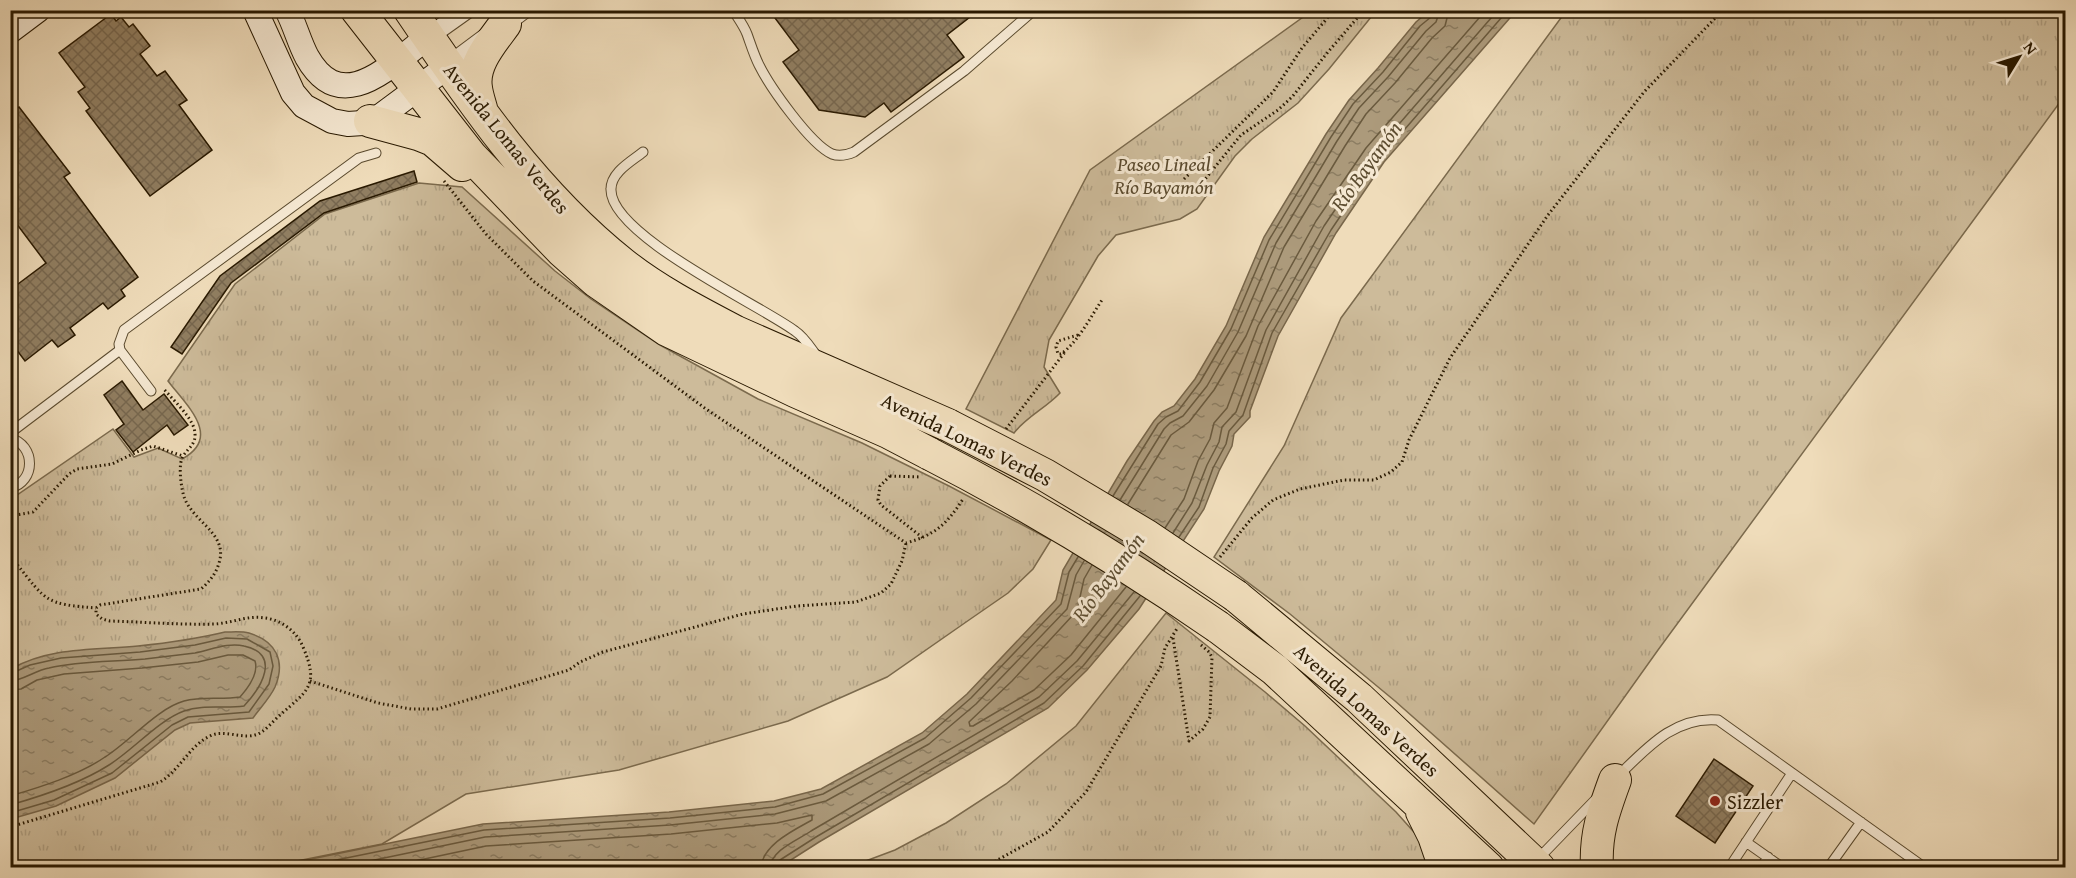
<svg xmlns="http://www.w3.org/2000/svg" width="2076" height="878" font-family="'Gentium Book Plus',serif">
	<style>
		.grass { fill: url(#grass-tufts); stroke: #7b6a4d; stroke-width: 1.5 }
		.water { fill: url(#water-ripples); stroke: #78664a; stroke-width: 1.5 }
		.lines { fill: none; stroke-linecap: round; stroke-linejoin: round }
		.shore { stroke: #6a5a3e; stroke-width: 1.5 }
		.building { fill: url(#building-cross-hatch); stroke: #291900; stroke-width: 1.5 }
		.lane-casing { stroke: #5a4a2e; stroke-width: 11 }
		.street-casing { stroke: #5a4a2e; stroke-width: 20 }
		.secondary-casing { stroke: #291900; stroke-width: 26 }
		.highway-casing { stroke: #291900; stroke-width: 34 }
		.path { stroke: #291900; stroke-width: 3; stroke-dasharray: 1.5 3; stroke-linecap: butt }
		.lane { stroke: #f5e8d2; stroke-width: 9 }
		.street { stroke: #f5e8d2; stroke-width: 18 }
		.secondary { stroke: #f5e8d2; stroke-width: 24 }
		.highway { stroke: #efdcba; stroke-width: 32 }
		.highway-bridge-casing { stroke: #291900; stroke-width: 34; stroke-linecap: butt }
		.path-bridge { stroke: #291900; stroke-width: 3; stroke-dasharray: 1.5 3; stroke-linecap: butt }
		.highway-bridge { stroke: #efdcba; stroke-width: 32 }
		.poi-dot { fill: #8f2418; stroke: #f5e8d2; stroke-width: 2 }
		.labels { text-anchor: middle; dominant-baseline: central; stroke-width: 6; stroke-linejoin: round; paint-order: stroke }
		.street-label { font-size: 20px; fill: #291900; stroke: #f5e8d2 }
		.park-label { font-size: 20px; font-style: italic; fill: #5a4a2e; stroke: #f5e8d2 }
		.poi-label { font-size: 20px; fill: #291900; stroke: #f5e8d2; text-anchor: start }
		.water-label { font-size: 21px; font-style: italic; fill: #5d4d31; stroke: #f5e8d2 }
	</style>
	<defs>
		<pattern id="grass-tufts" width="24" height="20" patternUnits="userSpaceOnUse" patternTransform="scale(1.5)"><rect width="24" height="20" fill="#cdbb9a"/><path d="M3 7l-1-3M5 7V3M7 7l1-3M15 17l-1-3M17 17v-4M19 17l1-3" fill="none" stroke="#b0a083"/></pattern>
		<pattern id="water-ripples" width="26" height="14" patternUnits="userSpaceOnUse" patternTransform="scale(1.5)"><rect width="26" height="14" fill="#ac9a7b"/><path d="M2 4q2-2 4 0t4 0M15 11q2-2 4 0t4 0" fill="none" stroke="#8c7d62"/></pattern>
		<pattern id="building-cross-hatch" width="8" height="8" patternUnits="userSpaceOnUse" patternTransform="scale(1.5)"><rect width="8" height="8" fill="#907e61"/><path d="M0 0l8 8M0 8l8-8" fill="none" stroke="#76664e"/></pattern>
	</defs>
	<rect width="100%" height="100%" fill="#efdcba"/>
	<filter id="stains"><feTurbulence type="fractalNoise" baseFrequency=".00333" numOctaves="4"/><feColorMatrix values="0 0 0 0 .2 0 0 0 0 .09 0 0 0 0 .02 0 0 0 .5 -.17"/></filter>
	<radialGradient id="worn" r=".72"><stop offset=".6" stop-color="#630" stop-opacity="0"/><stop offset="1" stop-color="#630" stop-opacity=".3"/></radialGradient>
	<!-- grass -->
	<path class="grass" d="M1313,10L1376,11L1329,69L1298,103L1252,139L1235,156L1197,209L1180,219L1116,235L1098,256L1049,340L1044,367L1060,393C1046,408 1026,417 1014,433L966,409L1090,170Z
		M1566,11H2065L2066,94L1658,650L1534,824L1395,701L1290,614L1214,557L1284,446L1341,318Z
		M419,183L462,187L555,271L591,299L660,345L758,399L862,443L949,486L1051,540L1033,569L1008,593L969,620L887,677L788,721L619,770L466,794L382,844L267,867L11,868L10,500L113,429L134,457L158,448L182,459C223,437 186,405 168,381L235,284L325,214Z
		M1166,613L1265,692L1305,726L1396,812L1421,840L1432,868H847L895,850L946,823L1006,784L1076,726Z"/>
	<!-- water -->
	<path class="water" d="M1429,11H1516L1384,162L1336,233L1278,336L1250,411V417L1234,434L1232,446L1219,471L1204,509L1139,609L1087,670L1048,708L819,842L780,867L267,868L483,824L669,812L774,801L821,789L922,733L967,694L1056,600L1063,570L1127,461L1154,421L1162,412L1174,406L1195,379L1226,326L1264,237L1326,134L1349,100L1378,68L1416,22Z
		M225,632C233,632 242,631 249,633C276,641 286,661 275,687C270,698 260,708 253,718L190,723L175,730L115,778L56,806L11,819V669C49,647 94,650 138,646C167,643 196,639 225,632Z"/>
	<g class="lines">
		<!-- shore -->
		<path class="shore" d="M1113,496L1158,424L1166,417L1178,411L1200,382L1231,329L1269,240L1331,137L1353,104L1383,72L1420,26L1431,17L1432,10
			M1120,500L1164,429L1170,423L1183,416L1207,386L1238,332L1276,243L1337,141L1359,108L1388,77L1426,31L1436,22L1440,10
			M1128,504L1171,435L1189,422L1214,390L1246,336L1284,247L1345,146L1366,114L1395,83L1432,38L1445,26L1449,10
			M1165,528L1184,499L1198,461L1210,439L1214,423L1227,408L1258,326L1316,221L1366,148L1486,10
			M1173,533L1192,503L1207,465L1219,442L1222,427L1236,412L1266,330L1324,226L1373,154L1498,10
			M1179,537L1199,507L1213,468L1226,444L1229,431L1243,415L1272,333L1331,230L1379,159L1508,10
			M1092,565L1084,579L1078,606L1073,615L1012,681L969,722L970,726H973L1034,690L1071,655L1126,587
			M10,674L30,665L61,658L140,652L195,645L226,638L247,639L270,652L273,666L269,684L249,712L188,717L172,725L112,773L54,800L10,813
			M10,681C22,681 36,670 49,668C80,661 113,662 145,659C161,657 178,655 195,653C211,650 228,642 244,646C282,654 261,688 244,706C225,709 203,704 184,711C159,720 133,750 109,765C81,783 42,796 10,805
			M10,690L21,689L37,680L64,674L142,668L198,662L228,655H243L255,661C259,674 248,688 240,697C221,700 202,696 184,701C158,708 129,742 105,757C79,775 41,787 10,796
			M297,868L484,830L670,818L775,807L823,794L925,738L971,698L1061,604L1069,572L1078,557
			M336,868L485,837L670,825L775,814L826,801L929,744L976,704L1067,609L1076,575L1084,561
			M382,868L486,846L671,834L777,823L812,815V820C794,830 762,845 761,868
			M770,868C771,850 798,840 811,831L1039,697L1077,661L1134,592
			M778,868L780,860L816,837L1044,703L1083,666L1140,596"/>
	</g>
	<!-- building -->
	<path class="building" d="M769,10H979L947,35L964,57L891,112L884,103L865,117L819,110L783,62L799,50Z
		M111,14L116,21L121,17L129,27L133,24L150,46L140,54L157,76L165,71L187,100L179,105L212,150L150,196L86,111L90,108L78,92L85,87L59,53Z
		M19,107L70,173L64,177L138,277L121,290L125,296L108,309L103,303L70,328L75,335L58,347L52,340L25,361L10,341V290L46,263L10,215V113Z
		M414,171L417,182L324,213L231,283L182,354L171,347L220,276L320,201Z
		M122,381L143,410L164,394L188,425L174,435L167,425L133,452L116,430L124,424L104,395Z
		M1714,759L1753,786L1715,843L1676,816Z"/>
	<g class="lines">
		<defs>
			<path id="lane" d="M733,10C738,18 744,26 747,34C751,45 754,55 759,65C770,87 810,144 832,154C840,157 847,155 854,152L964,71L1034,10
				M643,152C632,161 611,172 611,189C609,235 760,305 795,331C804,337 810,347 816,355
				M120,350L151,391
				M10,433L120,350L119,344L124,330L359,158L376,153
				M10,438C36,445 36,482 10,488
				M1617,777C1646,749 1674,716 1718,720L1925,868
				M1746,842L1783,868
				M1538,859L1597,798
				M1729,868L1792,773
				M1761,868L1768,857
				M1828,868L1861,822"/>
			<path id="street" d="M428,37L466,10
				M448,66L523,10"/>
			<path id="secondary" d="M255,10L293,93L304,106L332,121L348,124L363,123L378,118L448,66
				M287,10C295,25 299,42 307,57C342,119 391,64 428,37
				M10,31L38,10"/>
			<path id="highway" d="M357,10L471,156L562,251L596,281L667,330L795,391L888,432L930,454
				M410,10C472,102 536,195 623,264C657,291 698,312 736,332L948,425
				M482,112C480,104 477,96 476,88C472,64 492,42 505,24
				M370,121L418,134L433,140L462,165
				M1236,596L1359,698L1539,868
				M1218,627L1275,670L1488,868
				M1422,812L1434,836L1445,868
				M1597,868C1595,834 1604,810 1615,780"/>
		</defs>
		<!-- lane casing -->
		<use href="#lane" class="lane-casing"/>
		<!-- street casing -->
		<use href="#street" class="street-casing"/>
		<!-- secondary casing -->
		<use href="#secondary" class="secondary-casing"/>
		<!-- highway casing -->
		<use href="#highway" class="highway-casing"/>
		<!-- path -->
		<path class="path" d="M1184,179L1273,92L1302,48L1334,10
			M444,181L486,234L533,281L706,409L906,543C935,535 947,524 963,499
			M1197,189L1241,135L1278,110L1292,97L1328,52L1364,10
			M1078,335L1058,341L1056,347L1058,354H1061C1078,342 1090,318 1102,300
			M1006,429L1065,352
			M890,476L880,486L878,500L881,505L923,538
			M10,516L33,512L69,474L77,469L112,464L141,450L153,446L183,456
			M1220,557L1252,518L1273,500L1300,489L1344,480H1374L1391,472L1402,462L1409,440L1450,358L1548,215L1644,92L1723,10
			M10,560L16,563C47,602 45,604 96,608
			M1173,638L1189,741L1203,729L1210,717L1212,657
			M310,681L378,703L411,709H437L569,670L580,662L603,652L743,614L797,606L856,602L881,593L891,584L902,561L906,543
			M10,827L160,782C180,770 189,746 210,736C223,729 241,739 255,735C264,733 273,721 280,715C307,691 320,686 303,647C297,632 282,620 265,618C248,615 232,623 215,624C180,625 145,622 110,621L102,619L96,614V608L100,605L201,589C209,582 216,574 219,563C229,532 189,521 183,493C181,485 178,464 183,456C190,446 198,443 194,428C189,414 173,400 163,388
			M983,868L1048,832L1086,792L1161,666L1165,648L1178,627"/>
		<!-- lane -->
		<use href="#lane" class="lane"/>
		<!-- street -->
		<use href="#street" class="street"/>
		<!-- secondary -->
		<use href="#secondary" class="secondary"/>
		<!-- highway -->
		<use href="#highway" class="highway"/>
		<defs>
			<path id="highway-bridge" d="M948,425L1045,475L1147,536L1236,596
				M930,454C1031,506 1125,563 1218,627"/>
		</defs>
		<!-- highway-bridge casing -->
		<use href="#highway-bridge" class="highway-bridge-casing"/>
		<!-- path-bridge -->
		<path class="path-bridge" d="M890,476L921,477
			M1201,645L1209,652L1212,657"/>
		<!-- highway-bridge -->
		<use href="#highway-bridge" class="highway-bridge"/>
	</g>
	<!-- markers -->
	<circle class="poi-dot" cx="1715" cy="801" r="6"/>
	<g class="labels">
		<!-- street labels -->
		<g class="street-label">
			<text transform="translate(507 138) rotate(51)">Avenida Lomas Verdes</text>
			<text transform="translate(967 439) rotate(26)">Avenida Lomas Verdes</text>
			<text transform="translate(1367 710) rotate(42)">Avenida Lomas Verdes</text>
		</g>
		<!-- park labels -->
		<g class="park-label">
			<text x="1164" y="163">Paseo Lineal<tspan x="1164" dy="23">Río Bayamón</tspan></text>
		</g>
		<!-- poi labels -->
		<g class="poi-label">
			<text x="1727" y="801">Sizzler</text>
		</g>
		<!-- water labels -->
		<g class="water-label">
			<text transform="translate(1366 166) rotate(-54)">Río Bayamón</text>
			<text transform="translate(1108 577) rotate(-53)">Río Bayamón</text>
		</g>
	</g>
	<!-- margin -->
	<rect width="2076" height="878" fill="none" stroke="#efdcba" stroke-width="36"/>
	<rect x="12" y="12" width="2052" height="854" fill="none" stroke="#291900" stroke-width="3"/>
	<rect x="18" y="18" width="2040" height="842" fill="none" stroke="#291900" stroke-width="1.5"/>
	<!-- north arrow -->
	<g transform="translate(2019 57) rotate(52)" stroke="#f5e8d2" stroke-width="4.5" paint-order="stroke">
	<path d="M0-4.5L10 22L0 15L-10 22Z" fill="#291900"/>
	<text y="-9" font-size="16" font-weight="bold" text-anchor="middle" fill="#291900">N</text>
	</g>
	<rect width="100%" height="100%" filter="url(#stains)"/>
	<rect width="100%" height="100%" fill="url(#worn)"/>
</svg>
